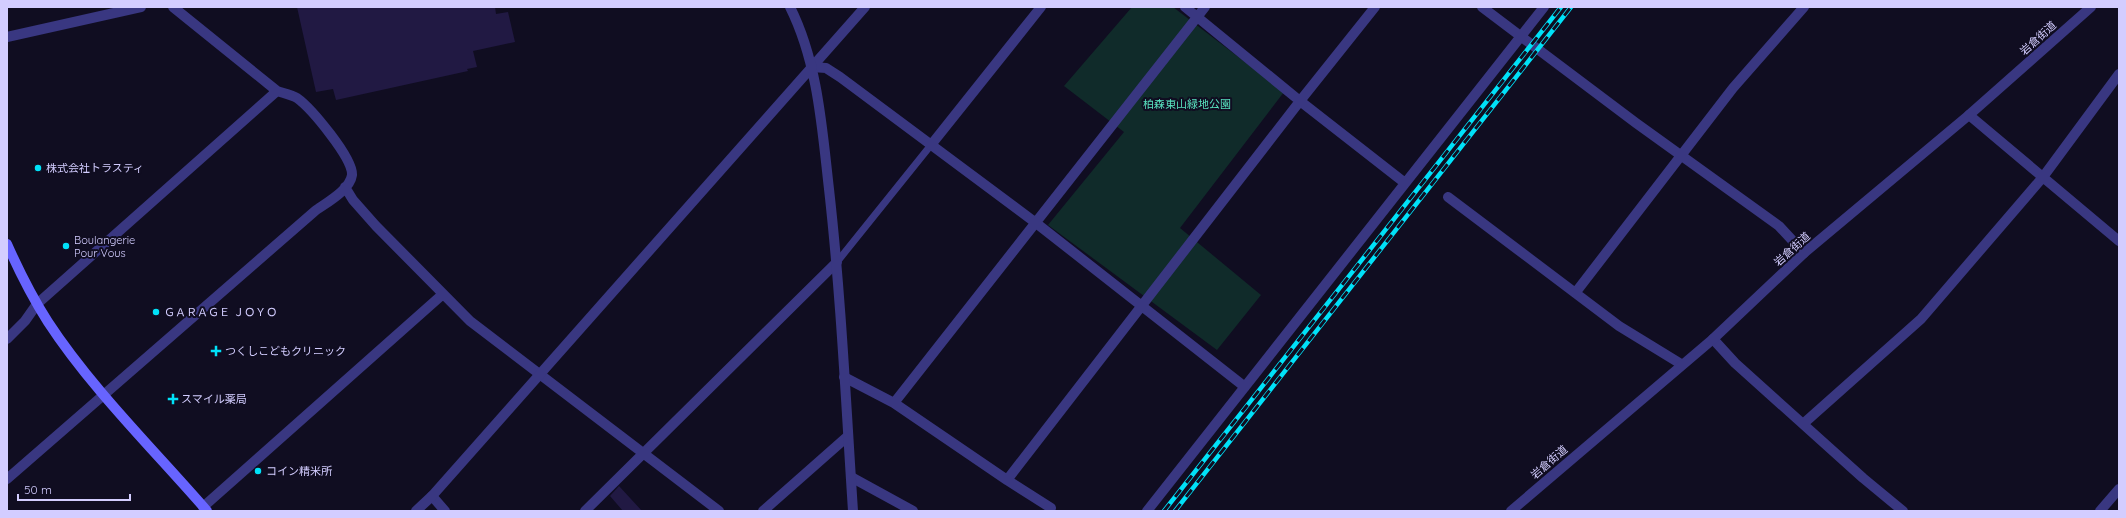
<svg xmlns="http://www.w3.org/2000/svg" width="2126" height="518" font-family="Quicksand,'Noto Sans JP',sans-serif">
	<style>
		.green { fill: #102b2a }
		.building { fill: #211943 }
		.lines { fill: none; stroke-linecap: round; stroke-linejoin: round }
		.service { stroke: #393781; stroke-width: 7 }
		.minor { stroke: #393781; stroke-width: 10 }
		.tertiary { stroke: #393781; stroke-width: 10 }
		.secondary { stroke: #6764ff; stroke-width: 10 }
		.rail-casing { stroke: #00e1f8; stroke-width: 4.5 }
		.rail { stroke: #100d21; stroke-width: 3; stroke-dasharray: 9; stroke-linecap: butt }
		.poi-dot { fill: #00e1f8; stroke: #100d21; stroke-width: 1.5 }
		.labels { text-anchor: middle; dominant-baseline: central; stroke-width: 4; stroke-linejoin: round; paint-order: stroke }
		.street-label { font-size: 11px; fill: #d3cdff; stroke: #100d21 }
		.park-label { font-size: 11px; fill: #58e1be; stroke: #100d21 }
		.poi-label { font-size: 11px; fill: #d3cdff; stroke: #100d21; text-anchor: start }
	</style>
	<rect width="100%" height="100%" fill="#100d21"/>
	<!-- green -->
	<path class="green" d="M1132,7H1173L1284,92L1180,228L1261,295L1217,350L1048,225L1124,132L1064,86Z"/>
	<!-- building -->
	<path class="building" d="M297,7H495L496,14L508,12L515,42L473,51L477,67L467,69L468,71L336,100L333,89L316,92Z
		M619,486L642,511H623L610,496Z"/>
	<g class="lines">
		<!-- service -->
		<path class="service" d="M837,262L931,145"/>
		<!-- minor -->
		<path class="minor" d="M1185,7L1300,101L1405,183
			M1482,7L1636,123L1779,226L1804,253
			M812,67L826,68L840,77L1036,223L1245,387
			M812,67L865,7
			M1969,115L2119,241
			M931,145L1041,7
			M345,187L353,200L376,226L470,321L719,511
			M1448,197L1619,326L1681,364
			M1576,292L1733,88L1804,7
			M7,339L25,321L37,304L277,91
			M1713,339L1735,363L1863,478L1903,511
			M844,377L894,403L1007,480L1300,101L1375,7
			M894,403L1205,7
			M1803,424L1921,319L2043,177L2119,74
			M851,477L913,511
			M7,479L315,211C326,203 350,190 352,175C353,158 311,108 297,98C292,95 283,93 277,91L173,7
			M1007,480L1051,508L1049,511
			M432,496L445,511
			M203,507L443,294
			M585,511L837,262
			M763,511L848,436
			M1147,511L1544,7
			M2100,511L2119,489"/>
		<!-- tertiary -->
		<path class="tertiary" d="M790,7C818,63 822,128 829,189C841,296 846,404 853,511
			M7,37L141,7
			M416,511L432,496L812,67
			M1511,511L1713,339L1804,253L1969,115L2091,7"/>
		<!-- secondary -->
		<path class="secondary" d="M7,244C19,271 32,297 48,322C91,388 155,451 207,511"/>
		<defs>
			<path id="rail" d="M1164,511L1561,7
				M1175,511L1571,7"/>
		</defs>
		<!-- rail casing -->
		<use href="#rail" class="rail-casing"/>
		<!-- rail -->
		<use href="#rail" class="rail"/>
	</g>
	<!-- markers -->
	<g class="poi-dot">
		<circle cx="38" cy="168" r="4"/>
		<circle cx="66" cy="246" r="4"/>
		<circle cx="156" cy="312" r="4"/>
		<path d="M214 345h4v4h4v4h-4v4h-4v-4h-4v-4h4z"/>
		<path d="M171 393h4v4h4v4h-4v4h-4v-4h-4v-4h4z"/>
		<circle cx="258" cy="471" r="4"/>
	</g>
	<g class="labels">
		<!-- street labels -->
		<g class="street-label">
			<text transform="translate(2038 38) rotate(-42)">岩倉街道</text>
			<text transform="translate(1792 249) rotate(-42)">岩倉街道</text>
			<text transform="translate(1549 462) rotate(-41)">岩倉街道</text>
		</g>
		<!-- park labels -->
		<g class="park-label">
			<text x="1187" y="104">柏森東山緑地公園</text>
		</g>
		<!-- poi labels -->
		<g class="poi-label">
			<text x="46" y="168">株式会社トラスティ</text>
			<text x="74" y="240">Boulangerie<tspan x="74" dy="13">Pour Vous</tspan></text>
			<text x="164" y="312">ＧＡＲＡＧＥ ＪＯＹＯ</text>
			<text x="225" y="351">つくしこどもクリニック</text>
			<text x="181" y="399">スマイル薬局</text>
			<text x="266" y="471">コイン精米所</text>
		</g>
	</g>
	<!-- border -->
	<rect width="2126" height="518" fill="none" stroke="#d3cdff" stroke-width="16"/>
	<!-- scale -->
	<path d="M18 494v6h112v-6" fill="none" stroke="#d3cdff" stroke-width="2"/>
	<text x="24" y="494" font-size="12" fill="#d3cdff" stroke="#100d21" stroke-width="3" paint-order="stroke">50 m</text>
</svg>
